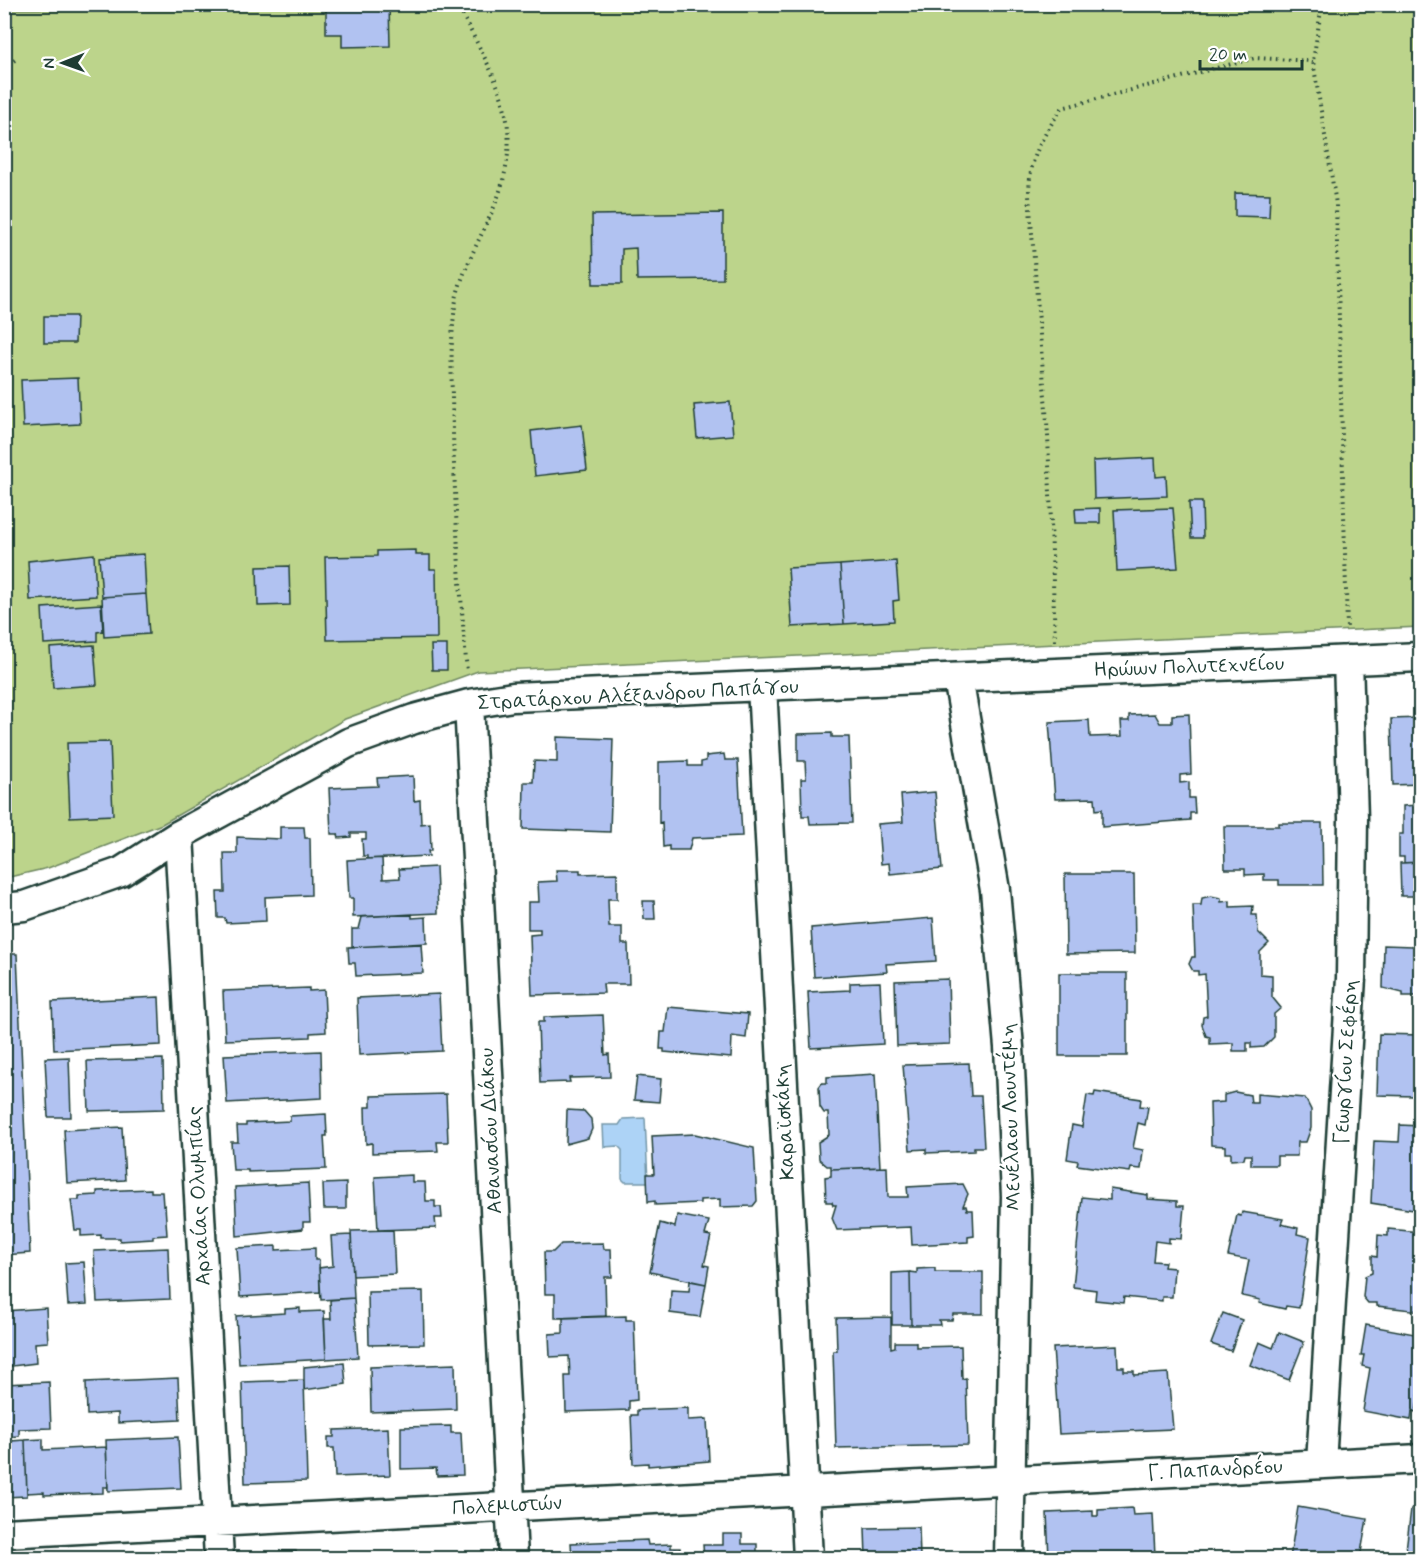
<svg xmlns="http://www.w3.org/2000/svg" width="1425" height="1563" font-family="Mynerve,sans-serif">
	<style>
		.green { fill: #bcd48b; stroke: #6e8860; stroke-width: 1.5 }
		.water { fill: #add3f6; stroke: #7497a8; stroke-width: 1.5 }
		.building { fill: #b1c2f1; stroke: #1f3d34; stroke-width: 1.5 }
		.lines { fill: none; stroke-linecap: round; stroke-linejoin: round }
		.street-casing { stroke: #1f3d34; stroke-width: 33 }
		.path { stroke: #1f3d34; stroke-width: 4; stroke-dasharray: 1.5 4.5; stroke-linecap: butt }
		.street { stroke: #fff; stroke-width: 28 }
		.labels { text-anchor: middle; dominant-baseline: central; stroke-width: 4.5; stroke-linejoin: round; paint-order: stroke }
		.street-label { font-size: 21px; fill: #1f3d34; stroke: #fff }
	</style>
	<rect width="100%" height="100%" fill="#fff"/>
	<filter id="ink" filterUnits="userSpaceOnUse"><feTurbulence type="fractalNoise" baseFrequency=".0167" numOctaves="2"/><feDisplacementMap in="SourceGraphic" scale="12" xChannelSelector="R" yChannelSelector="G"/><feConvolveMatrix kernelMatrix="1 2 1 2 8 2 1 2 1" color-interpolation-filters="sRGB"/></filter>
	<g filter="url(#ink)">
		<!-- green -->
		<path class="green" d="M178,4L1420,5V627L478,671L345,719L162,824L48,868L5,878L4,81L7,80V9L141,8Z"/>
		<!-- water -->
		<path class="water" d="M645,1118L648,1182H625L622,1179V1150L618,1146L604,1147L603,1125H619L623,1119Z"/>
		<!-- building -->
		<path class="building" d="M326,4H389L390,46L342,47V34H326Z
			M1235,193L1270,194L1269,217L1235,216Z
			M723,213V279L637,280L636,248L622,249V284H593L592,215Z
			M44,316H76L75,343H44Z
			M78,378L80,424L23,427L21,380Z
			M730,402L733,435L697,438L694,405Z
			M582,425L587,470L535,476L531,431Z
			M1155,458L1156,477L1166,476L1167,496L1094,499L1093,461Z
			M1189,502H1202L1203,538H1191Z
			M1100,508V523H1076L1075,509Z
			M1173,508L1178,568L1117,571L1114,510Z
			M1418,535H1420V567H1417Z
			M416,550V555H430V569H436L437,638L327,640L325,557L377,556V551Z
			M94,554L96,596L30,600L28,561Z
			M144,554L146,594L102,597L99,557Z
			M896,561L899,600L893,601L894,621L844,624L840,565Z
			M840,565L844,624L792,627L788,568Z
			M289,566L290,605L258,606L257,567Z
			M146,594L149,634L104,637L102,597Z
			M4,601H7L5,649H4Z
			M101,604L103,631L97,632V641L44,644L42,608Z
			M94,645L97,685L53,688L50,648Z
			M431,645H447V670H432Z
			M1155,714L1160,723H1172V715L1189,714L1191,774L1180,775V783L1189,782V798H1194L1195,813H1190V820L1102,827V809L1096,810L1095,798L1055,799L1049,722L1089,720L1090,737L1122,736L1121,721H1129V715Z
			M1420,718V784L1393,785L1391,719Z
			M832,733V737H849L852,823L810,824L809,816H802L801,779H806L805,761H798V734Z
			M557,737L613,739L610,832L523,829L524,782H533L534,761L557,762Z
			M110,742L113,815L70,817L67,743Z
			M724,754L725,760H738L742,836L692,838L689,850H669V846L663,847L662,822L659,823V762L688,761V766H701V762L706,761V756Z
			M413,776L414,801L420,800L421,824L430,823L431,851H428L429,856L367,859V856H363L362,839H366V833H351V837L339,838L338,834H331L329,788L378,786L377,778Z
			M935,792L942,869L890,874L889,863L881,864L878,824L903,822L901,795Z
			M1419,805L1420,862L1404,863V857H1399V834H1403V806Z
			M1279,823H1322L1323,885H1279V880H1264V874L1245,875V869H1225L1224,826H1279Z
			M280,827H304L305,838H310L311,895L265,897L266,921L226,923L225,918H218L217,892H225L224,853H237V837L280,839Z
			M382,858L383,879L400,878L399,869L436,867L438,913L353,917V898H349L347,860Z
			M1420,862V896H1401L1400,863Z
			M556,870H580V874L617,873V899H608L609,927H622V944H628L629,984H603L604,993L532,995L530,935L540,934V929H528V902H539L538,882L557,881Z
			M1065,874H1134L1135,953L1066,954Z
			M1211,896L1221,898V902L1230,901V907L1253,906L1252,915H1257L1258,932L1269,943L1260,952V974L1272,975V997L1281,1008L1274,1014V1037L1264,1047L1251,1048V1043H1247V1051H1233V1043L1210,1044V1037L1206,1036L1202,1025L1203,1017L1207,1016L1205,974L1198,975V971H1193L1189,964L1192,957H1195L1193,905H1201L1202,898Z
			M643,901H654L655,919H644Z
			M412,914V918L426,917L427,943L352,947V929H359L362,917Z
			M933,918L936,961L886,964L887,972L814,977L811,928Z
			M1413,941H1420V996H1403V993L1383,988L1384,945L1413,946Z
			M421,944L423,973L356,976L355,963H349L348,947Z
			M4,954H17L30,1253L4,1255Z
			M1059,973H1127V1056H1059Z
			M948,979L950,1044L897,1046L895,981Z
			M880,982L883,1044L811,1048L808,992L850,990V983Z
			M309,988V991L324,990L326,1032L310,1033V1037L225,1040L223,991Z
			M439,994L442,1051L359,1055L357,998Z
			M159,997L161,1045L54,1050L52,1002Z
			M668,1007L748,1014L746,1038L732,1036L731,1058L664,1052V1049H660L661,1032H665Z
			M603,1015L605,1055L609,1054L610,1077L569,1078L570,1082L540,1083L538,1022H544V1017Z
			M1379,1034L1420,1035V1106H1414V1096L1377,1095Z
			M321,1051L322,1098L227,1103L224,1055Z
			M69,1057L71,1117H48L45,1058Z
			M163,1059L164,1109L89,1111L87,1061Z
			M969,1063L971,1096H981L984,1147H974V1151L926,1153V1149L910,1150L903,1065Z
			M875,1074L880,1167L831,1169V1166H827L819,1159L818,1142L829,1135L828,1113H824L820,1107L819,1087L822,1083H827V1077Z
			M637,1076L661,1079L659,1102L634,1100Z
			M1095,1092L1141,1099L1140,1106L1148,1107L1145,1125L1138,1123L1133,1148L1143,1150L1141,1169L1131,1168L1130,1172L1077,1165L1078,1161L1067,1159L1072,1125L1082,1127L1087,1095L1094,1096Z
			M1235,1092L1250,1095L1251,1103H1257V1094L1305,1098L1311,1110V1128L1306,1142H1298L1297,1156H1277V1165H1251V1155H1245L1244,1159L1231,1160V1153H1225V1146L1211,1145L1210,1103L1224,1102V1095Z
			M446,1094L448,1142H437L438,1151L372,1153V1143L366,1144L365,1107H371V1096Z
			M567,1110L584,1111L591,1119L592,1129L588,1138L566,1144Z
			M326,1114L327,1136H324L326,1169L248,1172V1170H233L231,1142H238L237,1126H246V1123L290,1121V1116Z
			M1400,1125L1420,1126V1211L1371,1203L1374,1141L1399,1142Z
			M122,1127L125,1180L67,1183L64,1130Z
			M695,1134L754,1148L757,1201L753,1206L720,1207V1199L700,1200V1203L655,1205V1201L648,1202L647,1174H654L652,1136Z
			M887,1167L888,1197H908L907,1187L963,1184L968,1194L963,1206H966L967,1210H973L974,1236L968,1237V1242L912,1245L911,1227L837,1230L832,1218L836,1205H833L832,1202H826L825,1177L831,1176V1169Z
			M412,1175V1182H425L426,1201H435V1207H441L442,1218H435L436,1228L378,1230L375,1177Z
			M308,1183L310,1222H303V1229L237,1236L235,1187Z
			M346,1183V1209H324L323,1184Z
			M151,1189V1192H162L163,1206L165,1205L167,1235L153,1236V1239L120,1241V1238H101V1235L81,1236V1230H75L71,1200H79V1196L97,1195V1191Z
			M1110,1189L1148,1195V1199L1177,1201V1206H1184L1181,1239L1169,1238V1243L1155,1241L1153,1261L1165,1262L1164,1267L1174,1268L1172,1297H1162V1301L1124,1297L1123,1303L1095,1300L1096,1290L1073,1287L1082,1197L1110,1200Z
			M1242,1212L1283,1219L1281,1224L1298,1228L1297,1234L1310,1237L1299,1308L1286,1306L1285,1309L1259,1303L1260,1300L1242,1296L1249,1260L1228,1256L1237,1215L1241,1216Z
			M677,1215L709,1221L705,1235L711,1236L704,1265L709,1266L706,1284L650,1272L660,1223L675,1227Z
			M1388,1229L1420,1232V1311L1377,1306V1303H1368L1363,1297L1365,1276L1372,1273V1256L1377,1257L1378,1235L1388,1236Z
			M393,1230L395,1274L353,1276L351,1231Z
			M351,1235L354,1298L321,1300L319,1268L333,1266L331,1236Z
			M603,1243L604,1249H611L612,1277H605L606,1316L555,1318V1294H545L544,1252H553L561,1244Z
			M276,1246V1250L315,1248V1260H319L320,1292L240,1297L237,1248Z
			M168,1248L170,1299L97,1302L94,1251Z
			M84,1262L87,1304L68,1305L65,1263Z
			M935,1268V1272H983V1314H953L952,1320H939L940,1325H911L910,1272L917,1273V1269Z
			M910,1272L911,1325H892V1273Z
			M690,1281L706,1284L700,1317L670,1313L671,1290L689,1291Z
			M423,1291L424,1344L369,1345L368,1292Z
			M354,1298L358,1357L326,1359L324,1319H331L330,1300Z
			M46,1308L48,1342L35,1343L36,1363L4,1367V1311Z
			M300,1308V1312L324,1311L326,1359L239,1364L236,1316L285,1313V1309Z
			M1223,1313L1242,1320L1231,1351L1211,1344Z
			M626,1316V1320H634L637,1400L629,1401V1410L566,1412L565,1376H570L569,1356L550,1357L549,1334L563,1333V1318Z
			M891,1317V1348L895,1347V1342H916V1347L961,1346L962,1379L966,1378L968,1445L836,1448L833,1351H837L836,1318Z
			M1366,1325L1420,1335V1386L1416,1412L1412,1411L1411,1420L1363,1411L1370,1368L1362,1366L1364,1355H1361Z
			M1279,1332L1304,1342L1289,1380L1250,1365L1259,1342L1273,1348Z
			M1117,1345L1118,1367H1124V1371H1134V1375L1168,1373L1173,1429L1059,1434L1053,1348Z
			M344,1363L346,1384L304,1390V1367Z
			M455,1364L456,1409L371,1412L370,1367Z
			M178,1378L180,1420L118,1423V1413L87,1415L86,1382Z
			M304,1380L307,1481L245,1483L242,1382Z
			M49,1382L51,1428L19,1429V1436L4,1437V1384Z
			M688,1408V1420L707,1419L709,1461L648,1466V1463L633,1464L631,1415H637V1410Z
			M451,1426V1433H461L463,1475L437,1476L436,1468L401,1469V1427Z
			M388,1428L390,1475L335,1477L334,1448H328V1437H334V1430Z
			M178,1437L181,1488L108,1491L106,1440Z
			M43,1439V1450L106,1447L108,1487H103V1493L44,1495V1492L27,1493L25,1440Z
			M25,1440L27,1496L4,1497V1446H11V1441Z
			M1298,1507L1367,1519L1360,1558H1290Z
			M1132,1508L1133,1515L1153,1514L1155,1556L1049,1558L1047,1513L1093,1511V1516H1098V1510Z
			M1411,1509L1420,1510V1558H1405Z
			M919,1527L920,1558H866L865,1528Z
			M723,1534H742V1544H757V1558H704L703,1545H723Z
			M647,1540L648,1545L671,1544V1548H680V1558H572L571,1543Z
			M282,1551H296L297,1556L346,1552L347,1558H273V1555H281Z"/>
		<g class="lines">
			<defs>
				<path id="street" d="M958,678L995,890L1009,1047L1016,1196L1009,1558
					M762,686L808,1558
					M469,704L513,1558
					M179,835L219,1558
					M4,908L24,906L121,872L179,835L348,743L414,719L469,704L513,697L1420,657
					M1321,1463L1351,978L1353,818L1348,660
					M4,1533L1420,1459"/>
			</defs>
			<!-- street casing -->
			<use href="#street" class="street-casing"/>
			<!-- path -->
			<path class="path" d="M457,4C496,82 530,123 492,212C481,236 460,276 456,300C449,343 452,389 453,432C455,512 460,592 467,672
				M1322,4L1313,61L1336,204L1347,629
				M4,68L16,59
				M1055,641L1048,435L1029,196C1029,158 1041,139 1062,108L1255,58L1313,61"/>
			<!-- street -->
			<use href="#street" class="street"/>
		</g>
	</g>
	<g class="labels">
		<!-- street labels -->
		<g class="street-label">
			<text transform="translate(1189 667) rotate(-2)">Ηρώων Πολυτεχνείου</text>
			<text transform="translate(638 695) rotate(-3)">Στρατάρχου Αλέξανδρου Παπάγου</text>
			<text transform="translate(1346 1062) rotate(-87)">Γεωργίου Σεφέρη</text>
			<text transform="translate(1011 1117) rotate(-92)">Μενέλαου Λουντέμη</text>
			<text transform="translate(785 1122) rotate(-93)">Καραϊσκάκη</text>
			<text transform="translate(491 1131) rotate(-93)">Αθανασίου Διάκου</text>
			<text transform="translate(199 1196) rotate(-93)">Αρχαίας Ολυμπίας</text>
			<text transform="translate(1215 1470) rotate(-3)">Γ. Παπανδρέου</text>
			<text transform="translate(507 1506) rotate(-3)">Πολεμιστών</text>
		</g>
	</g>
	<!-- margin -->
	<rect width="1425" height="1563" fill="none" stroke="#fff" stroke-width="24"/>
	<rect x="12" y="12" width="1401" height="1539" fill="none" stroke="#1f3d34" stroke-width="2" filter="url(#ink)"/>
	<!-- north arrow -->
	<g transform="translate(63 63) rotate(269)" stroke="#ffffff" stroke-width="4.5" paint-order="stroke">
	<path d="M0-4.5L10 22L0 15L-10 22Z" fill="#1f3d34"/>
	<text y="-9" font-size="16" font-weight="bold" text-anchor="middle" fill="#1f3d34">N</text>
	</g>
	<!-- scale -->
	<path d="M1200 60v9h102v-9" fill="none" stroke="#1f3d34" stroke-width="3"/>
	<text x="1209" y="60" font-size="18" fill="#1f3d34" stroke="#ffffff" stroke-width="4.5" paint-order="stroke">20 m</text>
</svg>
